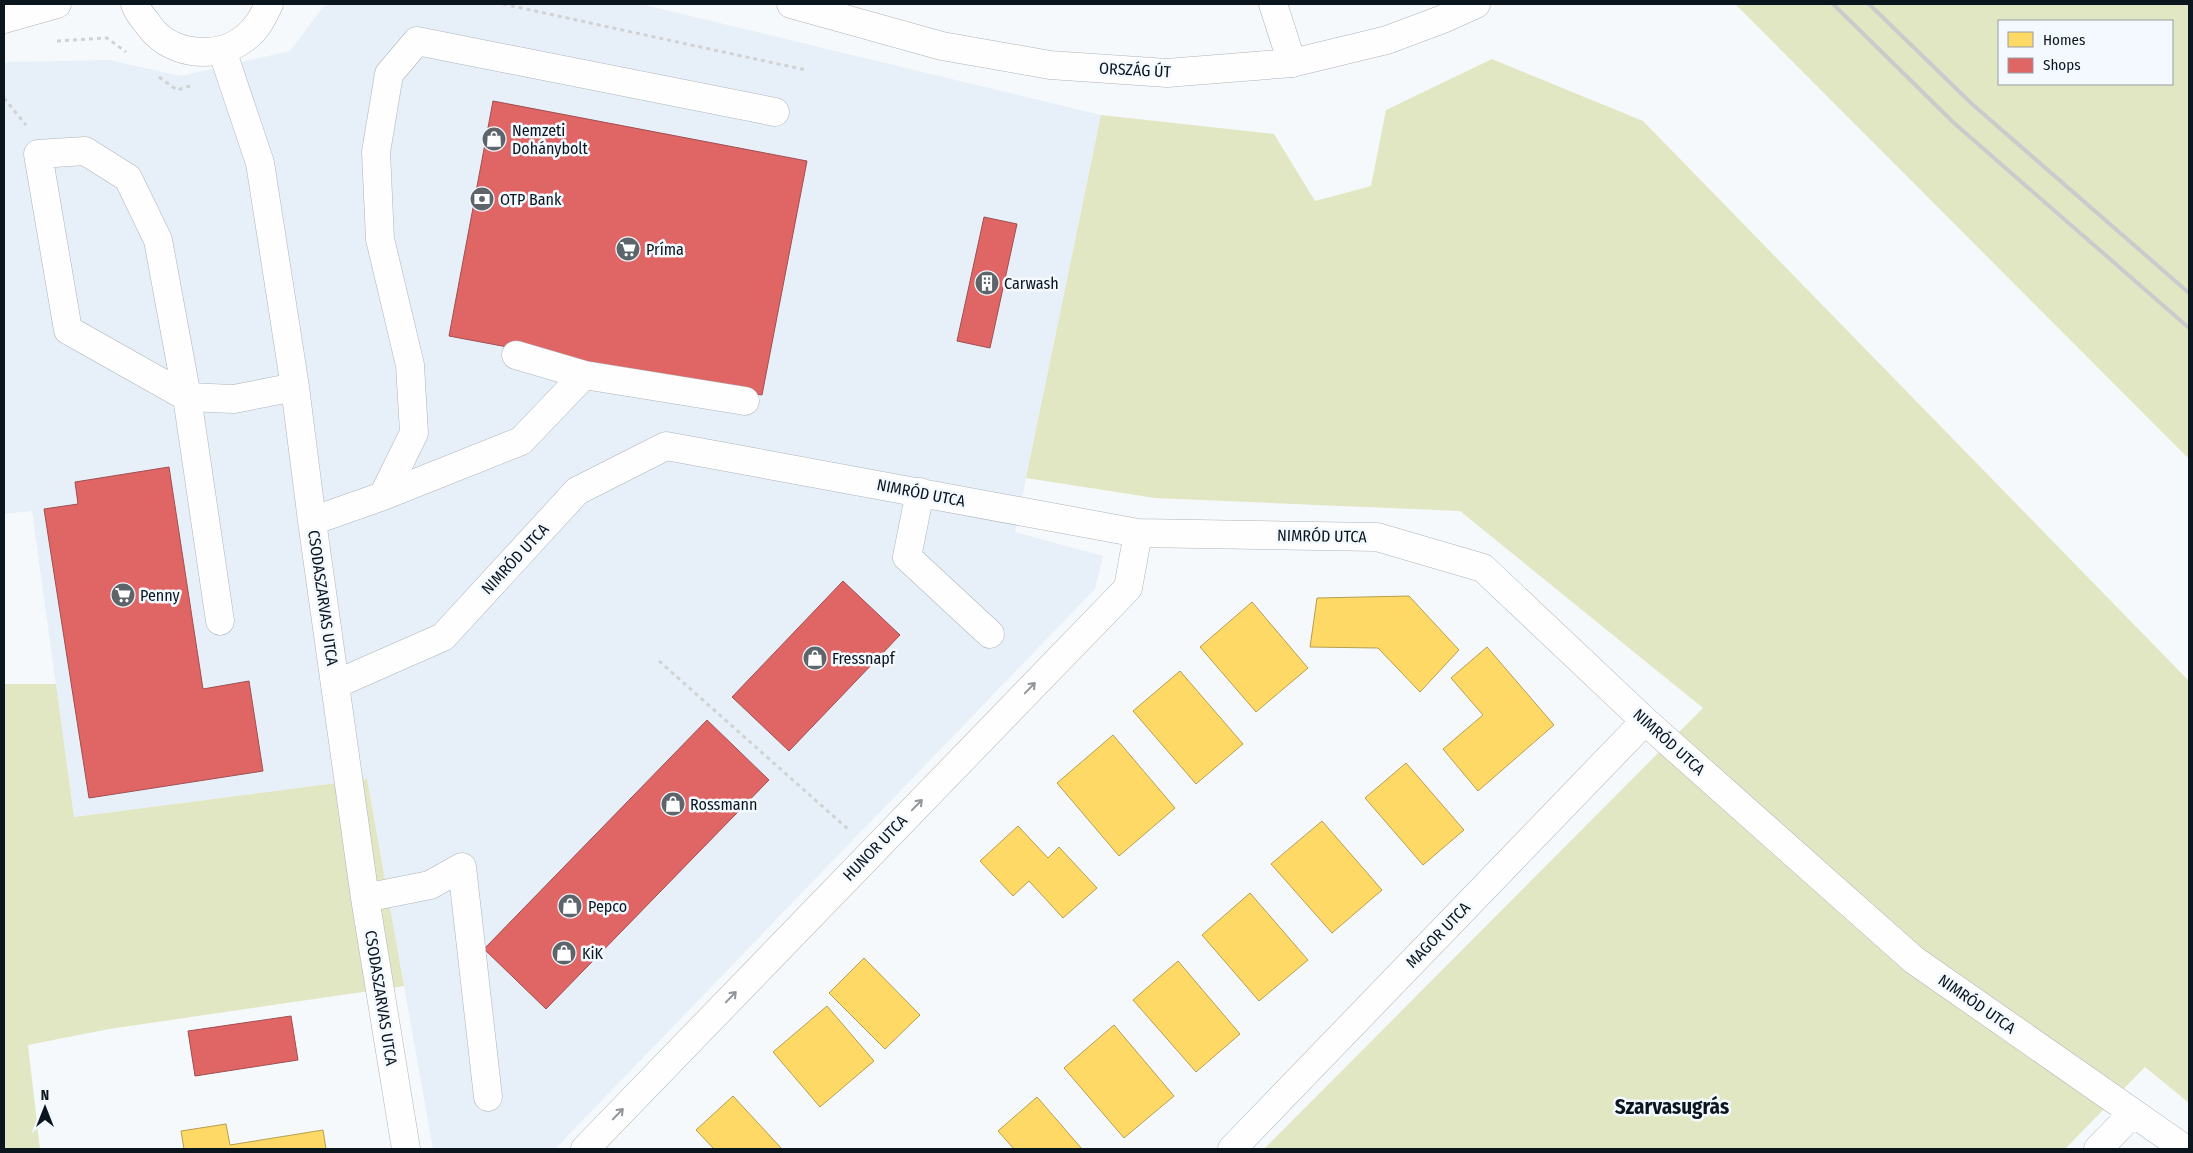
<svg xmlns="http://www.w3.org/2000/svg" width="2193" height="1153" font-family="'Fira Sans Condensed',sans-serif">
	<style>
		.built { fill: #e7f0f8 }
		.green { fill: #e1e7c2; fill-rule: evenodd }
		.homes { fill: #ffd966; stroke: #b69e50 }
		.shops { fill: #e06666; stroke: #a04e50 }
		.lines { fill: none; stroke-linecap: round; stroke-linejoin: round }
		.minor-casing { stroke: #adb4ba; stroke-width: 29 }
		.major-casing { stroke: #adb4ba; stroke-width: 29 }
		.path { stroke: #d1d2d3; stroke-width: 3; stroke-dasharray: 4 4; stroke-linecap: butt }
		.minor { stroke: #fefefe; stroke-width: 28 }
		.major { stroke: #fefefe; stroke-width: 28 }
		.rail { stroke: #c9cbcc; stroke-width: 4 }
		.oneway { stroke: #919599 }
		.labels { text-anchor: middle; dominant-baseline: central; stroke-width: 5; stroke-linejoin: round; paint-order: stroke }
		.street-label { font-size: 16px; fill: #0b151e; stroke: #f3f9fe }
		.poi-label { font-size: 16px; fill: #0b151e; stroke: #f3f9fe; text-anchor: start }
		.district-label { font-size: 21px; font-weight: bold; fill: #0b151e; stroke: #f3f9fe }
	</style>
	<rect width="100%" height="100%" fill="#f6f9fb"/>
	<!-- built -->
	<path class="built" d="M330,4H641L1101,115L1015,532L1103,556L1095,589L555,1149H433L367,779L74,817L32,511L4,514V64L7,62L109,60L181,76L290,51L323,7Z"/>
	<!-- green -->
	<path class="green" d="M1735,4H2189V459ZM1999,21H2172V84H1999Z
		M1492,59L1643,121L2189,681V1103L2145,1067L2065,1149H1264L1703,708L1460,511L1155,498L1026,478L1101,115L1274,134L1315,201L1371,186L1386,110Z
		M4,684H56L74,817L367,779L404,986L109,1029L28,1045L40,1149H4Z"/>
	<!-- homes -->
	<path class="homes" d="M1409,596L1459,650L1420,692L1378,648L1310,647L1317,598Z
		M1252,602L1308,668L1256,712L1200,647Z
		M1487,647L1554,725L1478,791L1443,749L1483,715L1451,678Z
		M1180,671L1243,744L1196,784L1133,711Z
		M1113,735L1175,808L1119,856L1057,783Z
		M1406,763L1464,830L1423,865L1365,798Z
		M1322,821L1382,890L1332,933L1271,864Z
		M1018,826L1048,858L1059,847L1097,888L1063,918L1029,881L1013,896L980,861Z
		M1250,893L1308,960L1259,1001L1202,935Z
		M864,958L920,1015L885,1049L829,993Z
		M1178,961L1240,1034L1196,1072L1133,1000Z
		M827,1006L874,1061L820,1107L773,1052Z
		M1114,1025L1174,1096L1124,1138L1064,1068Z
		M733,1096L782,1149H714L696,1130Z
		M1037,1097L1082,1149H1014L998,1131Z
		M226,1124L230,1145L323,1130L326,1149H184L181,1131Z"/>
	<!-- shops -->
	<path class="shops" d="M493,101L807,161L762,395L449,336Z
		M984,217L1017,224L990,348L957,341Z
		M169,467L203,689L249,681L263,771L89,798L44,509L78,504L75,482Z
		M843,581L900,635L789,751L732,697Z
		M707,720L769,780L546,1009L484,949Z
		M291,1016L298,1060L195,1076L188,1031Z"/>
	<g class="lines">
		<defs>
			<path id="minor" d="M1273,4L1292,63
				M222,50L260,163L295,387L312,521L365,898L406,1149
				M516,355L584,375
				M920,492L907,557L990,634
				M383,496L414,433L410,365L380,239L376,152L389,74L417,41L775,112
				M312,521L383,496L521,441L584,375L745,401
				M220,621L187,397L158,240L128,178L85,151L38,154L68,330L187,397L234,399L295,387
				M336,684L443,637L577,491L666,446L1138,533L1377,537L1483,568L1645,721L1914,960L2185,1149
				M365,898L430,885L462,867L488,1097
				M585,1149L1128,588L1138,533
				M1232,1149L1645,721
				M2098,1149L2132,1114"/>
			<path id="major" d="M135,4C137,11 142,17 147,23C167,54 215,62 245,38C257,29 263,17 269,4
				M791,4L942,46L1050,65L1167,73L1292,63L1387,40L1443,19L1476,4
				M4,19L57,4"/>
		</defs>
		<!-- minor casing -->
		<use href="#minor" class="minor-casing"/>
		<!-- major casing -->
		<use href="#major" class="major-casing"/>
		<!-- path -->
		<path class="path" d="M503,4L806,70
			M57,41L107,38L126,52
			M159,77L177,90L190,86
			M4,98L26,125
			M659,661L849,830"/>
		<!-- minor -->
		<use href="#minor" class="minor"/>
		<!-- major -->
		<use href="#major" class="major"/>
		<!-- rail -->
		<path class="rail" d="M1833,4L1954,123L2189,328
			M1869,4L1972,104L2189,293"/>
	</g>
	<!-- one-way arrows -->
	<defs><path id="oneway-shaft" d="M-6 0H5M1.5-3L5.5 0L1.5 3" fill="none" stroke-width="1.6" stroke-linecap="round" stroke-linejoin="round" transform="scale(1.25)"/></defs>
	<g class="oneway">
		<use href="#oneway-shaft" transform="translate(1030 688) rotate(-46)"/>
		<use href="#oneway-shaft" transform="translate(917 805) rotate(-46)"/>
		<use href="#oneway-shaft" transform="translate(731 997) rotate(-46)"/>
		<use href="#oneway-shaft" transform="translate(618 1114) rotate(-46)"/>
	</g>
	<!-- icons -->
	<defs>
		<symbol id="shop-disc" viewBox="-11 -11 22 22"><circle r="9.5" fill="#5d656b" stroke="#f3f9fe"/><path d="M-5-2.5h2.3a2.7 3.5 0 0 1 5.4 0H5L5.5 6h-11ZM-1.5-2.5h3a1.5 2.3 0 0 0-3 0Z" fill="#fff"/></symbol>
		<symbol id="bank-disc" viewBox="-11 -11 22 22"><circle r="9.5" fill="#5d656b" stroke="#f3f9fe"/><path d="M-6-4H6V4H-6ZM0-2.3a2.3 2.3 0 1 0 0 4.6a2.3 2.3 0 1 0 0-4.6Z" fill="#fff"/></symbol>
		<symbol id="supermarket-disc" viewBox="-11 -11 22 22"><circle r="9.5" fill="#5d656b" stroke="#f3f9fe"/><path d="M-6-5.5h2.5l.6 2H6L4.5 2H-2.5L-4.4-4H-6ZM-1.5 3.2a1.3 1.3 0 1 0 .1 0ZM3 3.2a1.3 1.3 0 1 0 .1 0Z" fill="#fff"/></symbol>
		<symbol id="building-disc" viewBox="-11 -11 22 22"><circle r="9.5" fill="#5d656b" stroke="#f3f9fe"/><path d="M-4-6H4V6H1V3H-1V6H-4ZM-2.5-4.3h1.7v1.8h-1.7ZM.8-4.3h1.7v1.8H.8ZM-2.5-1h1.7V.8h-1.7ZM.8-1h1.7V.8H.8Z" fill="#fff"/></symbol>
	</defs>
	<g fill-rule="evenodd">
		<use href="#shop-disc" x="480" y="125" width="28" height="28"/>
		<use href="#bank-disc" x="468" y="185" width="28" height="28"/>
		<use href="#supermarket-disc" x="614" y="235" width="28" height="28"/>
		<use href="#building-disc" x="973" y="269" width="28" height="28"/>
		<use href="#supermarket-disc" x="109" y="581" width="28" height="28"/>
		<use href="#shop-disc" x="801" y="644" width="28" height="28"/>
		<use href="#shop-disc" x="659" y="790" width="28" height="28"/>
		<use href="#shop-disc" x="556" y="892" width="28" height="28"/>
		<use href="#shop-disc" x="550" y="939" width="28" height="28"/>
	</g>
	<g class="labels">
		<!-- street labels -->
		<g class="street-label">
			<text transform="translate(1135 70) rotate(3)">ORSZÁG ÚT</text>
			<text transform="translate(921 493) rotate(11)">NIMRÓD UTCA</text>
			<text transform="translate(1322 536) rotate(1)">NIMRÓD UTCA</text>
			<text transform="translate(515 559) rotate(-47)">NIMRÓD UTCA</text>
			<text transform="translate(323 598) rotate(82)">CSODASZARVAS UTCA</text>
			<text transform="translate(1669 742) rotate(42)">NIMRÓD UTCA</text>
			<text transform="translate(875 848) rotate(-46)">HUNOR UTCA</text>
			<text transform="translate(1438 935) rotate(-46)">MAGOR UTCA</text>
			<text transform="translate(381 998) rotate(81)">CSODASZARVAS UTCA</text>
			<text transform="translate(1977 1004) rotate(35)">NIMRÓD UTCA</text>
		</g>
		<!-- poi labels -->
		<g class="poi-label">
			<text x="512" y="130">Nemzeti<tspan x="512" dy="18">Dohánybolt</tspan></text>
			<text x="500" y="199">OTP Bank</text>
			<text x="646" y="249">Príma</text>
			<text x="1004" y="283">Carwash</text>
			<text x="140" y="595">Penny</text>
			<text x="832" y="658">Fressnapf</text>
			<text x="690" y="804">Rossmann</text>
			<text x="588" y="906">Pepco</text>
			<text x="582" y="953">KiK</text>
		</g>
		<!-- district labels -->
		<g class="district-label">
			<text x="1672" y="1107">Szarvasugrás</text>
		</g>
	</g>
	<!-- border -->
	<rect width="2193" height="1153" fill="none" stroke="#0b151e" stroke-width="10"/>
	<!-- legend -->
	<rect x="1998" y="20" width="175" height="65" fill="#f3f9fe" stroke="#969ea4"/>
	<rect x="2008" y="32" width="25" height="15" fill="#ffd966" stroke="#969ea4"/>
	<text x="2043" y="45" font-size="15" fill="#0b151e">Homes</text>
	<rect x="2008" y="58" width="25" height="15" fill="#e06666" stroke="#969ea4"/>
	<text x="2043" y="70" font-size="15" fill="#0b151e">Shops</text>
	<!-- north arrow -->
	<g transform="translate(45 1108)" stroke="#f3f9fe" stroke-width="4" paint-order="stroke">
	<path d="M0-4L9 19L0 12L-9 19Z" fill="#0b151e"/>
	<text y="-8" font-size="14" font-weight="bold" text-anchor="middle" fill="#0b151e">N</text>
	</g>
</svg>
